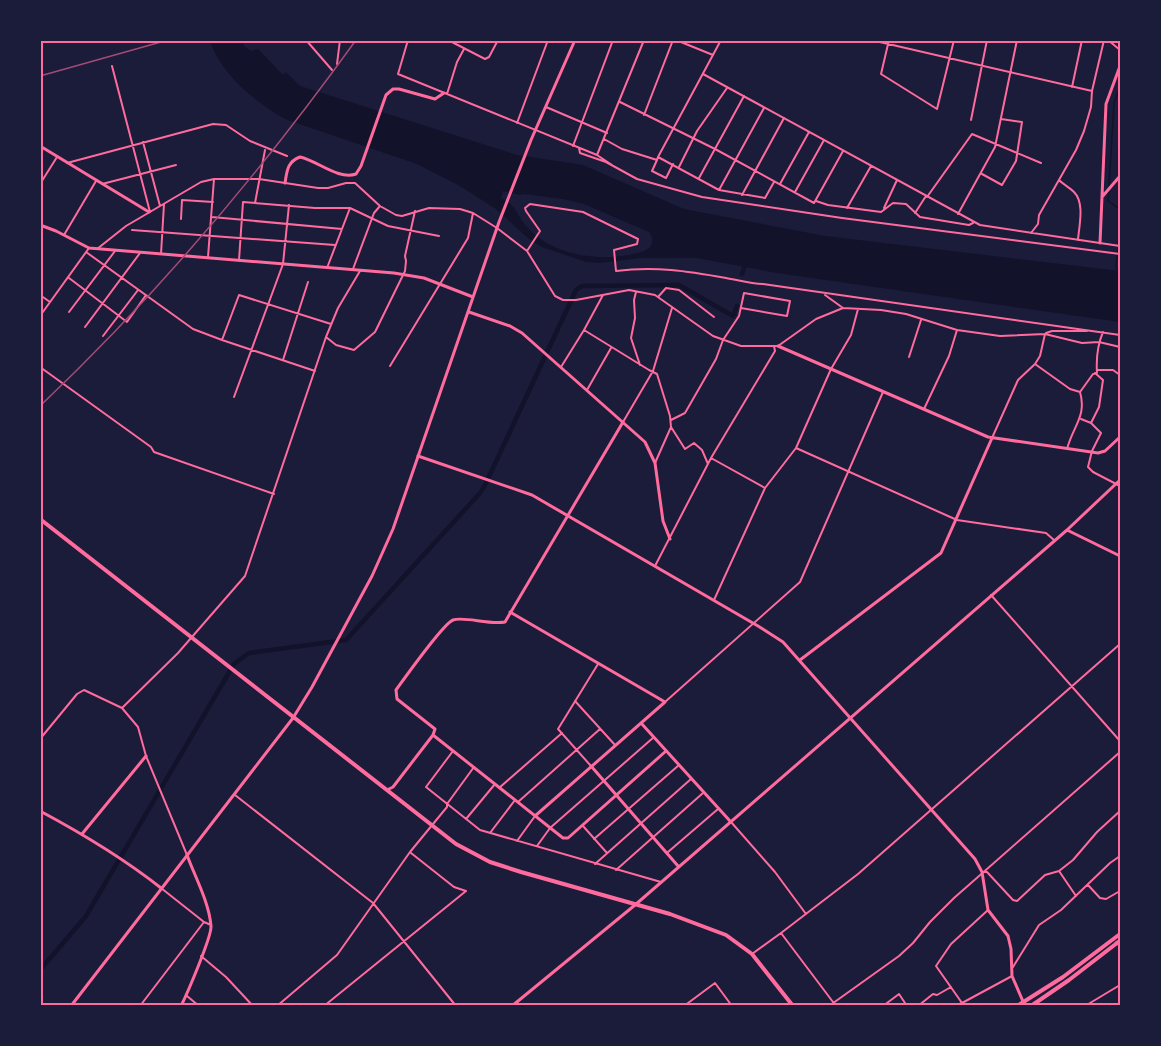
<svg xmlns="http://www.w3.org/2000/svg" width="1161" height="1046" font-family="'Asap Condensed',sans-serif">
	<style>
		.water { fill: #12122b; fill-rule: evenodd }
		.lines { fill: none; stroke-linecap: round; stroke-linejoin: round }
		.stream { stroke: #12122b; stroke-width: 1.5 }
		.canal { stroke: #12122b; stroke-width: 4.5 }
		.minor { stroke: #ff6b9d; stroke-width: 2 }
		.tertiary { stroke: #ff6b9d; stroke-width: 3 }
		.secondary { stroke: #ff6b9d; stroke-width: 3 }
		.primary { stroke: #ff6b9d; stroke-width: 4 }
		.motorway { stroke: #ff6b9d; stroke-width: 4.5 }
		.rail { stroke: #a44b75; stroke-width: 1.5 }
		.neatline { fill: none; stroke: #ff6b9d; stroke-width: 2 }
	</style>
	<rect width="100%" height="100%" fill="#1b1b3a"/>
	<!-- water -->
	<path class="water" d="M210,41H243L244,46L251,51L258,49L283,75L286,72L300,86L517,155L583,165L684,209L825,236L1120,271V322L777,273L697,258H640L600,263L586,262L542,247L528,238L496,209L460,186L417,164L285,119C255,102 221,74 210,41ZM503,191L520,195L524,194L563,199L584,204L649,232C656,242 651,249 641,252C606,263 553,257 528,228C514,214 521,209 501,198Z"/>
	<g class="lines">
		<!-- stream -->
		<path class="stream" d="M1109,186L1114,103L1120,87
			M1109,191L1108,201L1120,209
			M1117,271L1116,265L1120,230"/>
		<!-- canal -->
		<path class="canal" d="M742,274L746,262
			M40,970L86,916L234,664L249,653L346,640L481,492L486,483L576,290L582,286L679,285L733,316L737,306"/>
		<!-- minor -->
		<path class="minor" d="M306,40L332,70
			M408,40L398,74L597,155L644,40
			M448,40L485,59L489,57L498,40
			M676,40L713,55
			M871,40L1092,91
			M889,40L881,74L937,109L954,40
			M1108,40L1120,50
			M337,64L340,40
			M112,66L150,212
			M703,74L980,225L1120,246
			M1072,87L1082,40
			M447,94L457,62L464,49
			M620,102L715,149L814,203L843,151
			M546,107L607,133
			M644,115L673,40
			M971,120L987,40
			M517,123L548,40
			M604,139L622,149L657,160L658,157L719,190L765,198L774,182
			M143,142L160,206
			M573,146L613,40
			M579,148L580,153L606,162L637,179L702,197L842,218L1120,254
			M597,155L612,165
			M658,157L721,40
			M657,160L652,171L666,178L673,164
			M67,163L213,124L226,125L250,141L287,156
			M679,167L697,131L727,88
			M982,174L1002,185L1016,161L1022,122L1001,119
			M699,178L744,96
			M1059,180C1064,185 1070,188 1074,192C1085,203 1079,226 1078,240
			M40,184L57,157
			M102,184L176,165
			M780,184L809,132
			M719,190L764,108
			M795,192L824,140
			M742,195L784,118
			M927,197L972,134L1041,163
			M816,201L828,205L881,212L893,203L906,204L920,217L969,225L973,223
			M255,203L265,150
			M350,208L388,226L439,236
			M847,208L871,166
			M884,208L897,180
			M915,213L926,196
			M958,214L995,147L1017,40
			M212,217L342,229
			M181,219L182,200L213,202
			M132,230L335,245
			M1031,233L1038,224L1039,215L1076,150L1084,131L1091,107L1092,91L1104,40
			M64,235L96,181
			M97,249L126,226L201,182L214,179H259L318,188H328L346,183H355L380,206L396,215L402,216L429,208L460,209L473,213L497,228L527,251L555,296L563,300H576L629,290L655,295L713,336L741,346H778L816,319L843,308L881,310L906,314L957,330L1000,336L1045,334L1082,343L1099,342L1120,347
			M527,251L540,231L526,211L525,208L530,204L583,212L638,239L637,244L614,250L616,271C655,266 687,271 726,278C738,280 750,284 763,284L1120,335
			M86,252L193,329L222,340
			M161,254L164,204
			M208,257L214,179
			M239,260L243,202L315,208H350L327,268
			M353,269L374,213L380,206
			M69,278L127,322L146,295
			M636,292L634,300L635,318L631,338L640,365
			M40,295L50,302
			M825,295L843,308
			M658,297L666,288L679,290L714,317
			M69,312L115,251
			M40,316L89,248
			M85,327L140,253
			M584,330L603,295
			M1046,333L1052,331H1087
			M103,336L138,290
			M326,337L336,345L354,350L375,332L405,271L406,261L405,256L415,211
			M909,357L921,320
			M283,360L308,282
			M1035,364L1070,389L1080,392
			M390,366L468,238L473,213
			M40,367L151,447L154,452L274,494
			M561,367L584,330L649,370L657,374L670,416L671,427L685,449L694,443L702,450L708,464
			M1097,370H1113L1120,375
			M315,371L222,340L239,295L331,324
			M587,390L611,348
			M234,397L283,264L289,205
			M924,409L949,356L957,330
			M1081,419L1091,423L1101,433L1092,451L1088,467L1093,472L1120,486
			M671,420L685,413L716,359L723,340L739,316L744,293L790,301L787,316L741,308
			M623,422L653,371L672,308
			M1091,423L1099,407L1103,380L1095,373
			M992,438L1018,380L1035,364L1040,356L1045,334
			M796,448L957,520L1046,533L1054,540
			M1067,449C1073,426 1087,416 1080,392L1093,374L1097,373C1096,358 1097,346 1103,332
			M711,458L765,488
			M655,463L671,427
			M655,566L711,458L775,351L774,346
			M991,595L1120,741
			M714,600L765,488L796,448L831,369L851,335L858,309
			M575,701L615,745
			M665,702L800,582L883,392
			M122,708L178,653L245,576L326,337L338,308L360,271
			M40,739L77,694L84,690L122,708L138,727L146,756L187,855
			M453,751L426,787L480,830L661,882
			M591,766L558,729L598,664
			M499,788L562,733
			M235,795L373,903L456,1006
			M518,802L600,729
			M466,819L495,784
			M731,822L775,872L806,914
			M583,826L607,853
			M490,833L515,800
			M594,839L679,765
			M517,841L535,816
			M537,846L550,828L654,737
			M668,852L718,809
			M595,864L691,779
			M616,870L703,793
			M1059,871L1076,896
			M982,872H987L1013,900L1017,901L1045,875L1059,871L1073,860L1097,832L1120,811
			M1088,885L1100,898L1106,899L1120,891
			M161,888L204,922L211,925
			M40,921L42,922
			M781,933L858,874L1120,644
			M752,954L781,933L836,1006
			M201,956L226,977L253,1006
			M1013,967L1039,925L1061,910L1110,863L1120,856
			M187,996L199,1006
			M962,1003L936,966L951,944L988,910
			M140,1006L204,922
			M277,1006L337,955L410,852L447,807V804L474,767
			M324,1006L466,891L454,887L411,853
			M684,1006L715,983L732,1006
			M829,1006L899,956L913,943L930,922L954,898L1120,752
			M883,1006L899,994L907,1006
			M918,1006L933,994L937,995L951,987
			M954,1006L962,1003L1012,976
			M1085,1006L1120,985"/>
		<!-- tertiary -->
		<path class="tertiary" d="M40,146L149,212
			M285,183C287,171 287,162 300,157C318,161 338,180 356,174L361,166L386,95L393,89H399L435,99L444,93
			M1102,197L1120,176
			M1100,243L1106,104L1120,66
			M469,312L510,326L522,333L645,442L655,463L663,521L670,539
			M778,346L988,437L1098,453L1105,451L1120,437
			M418,456L532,495L758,626L783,642L975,859L982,872L988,910L1008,936L1011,949L1012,976L1025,1006
			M1067,530L1120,556
			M510,612L665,702L535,816
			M800,660L941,553L992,438
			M641,723L730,821
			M433,735L563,838H568L666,751
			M591,766L678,866
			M387,790L393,787L433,735L435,729L397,699L396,690C404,679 443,624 453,620C464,616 489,625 505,622L623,422
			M40,811C83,834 123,858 161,888
			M82,834L146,756
			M181,1006C187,994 212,936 211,926C209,902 195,877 187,855
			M512,1006L635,905L1067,530L1120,480"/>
		<!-- secondary -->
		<path class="secondary" d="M40,225L56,231L89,248L394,273L424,278L473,297
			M71,1006L293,718L312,687L372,576L393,529L499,222L531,140L575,40"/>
		<!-- primary -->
		<path class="primary" d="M40,519L456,844L490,862L521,872L670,914L726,935L752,954L793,1006
			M1017,1006L1063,977L1120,934
			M1031,1006L1069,980L1117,943"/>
		<!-- motorway -->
		<path class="motorway" d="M1117,943L1120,941"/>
		<!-- rail -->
		<path class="rail" d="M40,76L168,40
			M40,406C158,294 261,172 356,40"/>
	</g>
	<!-- border -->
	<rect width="1161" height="1046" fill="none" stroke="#1b1b3a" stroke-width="84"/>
	<rect x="42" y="42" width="1077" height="962" class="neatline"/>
</svg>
